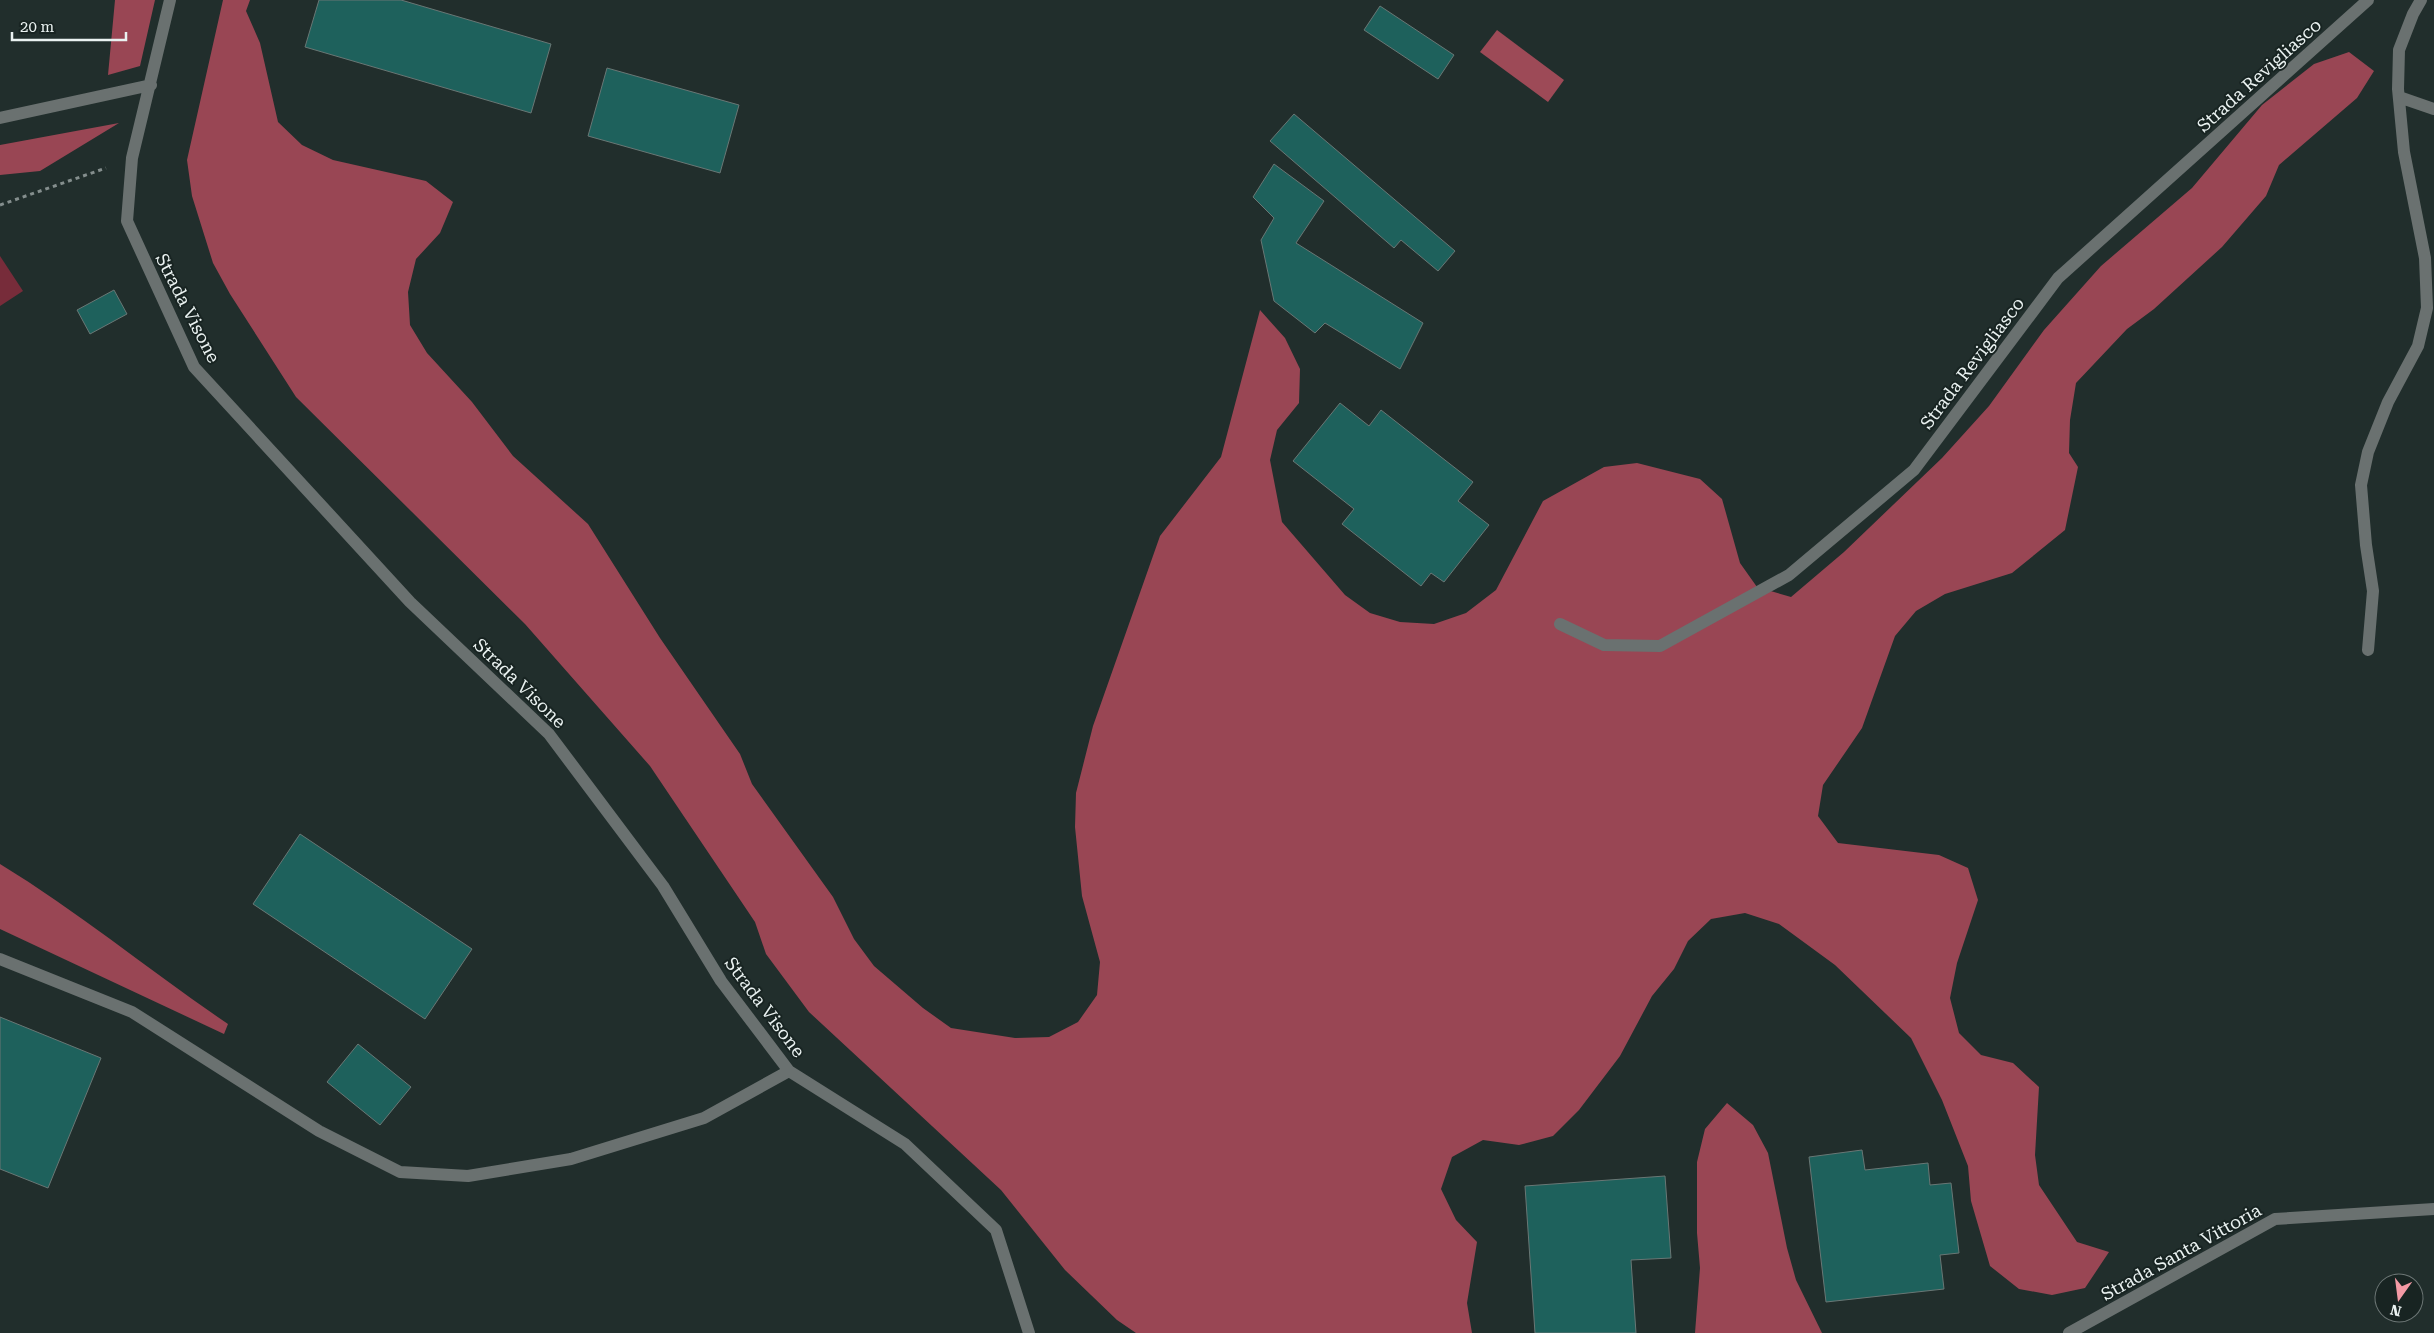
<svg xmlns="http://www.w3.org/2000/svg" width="2434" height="1333" font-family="'Roboto Serif',serif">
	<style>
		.green { fill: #772c3a }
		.forest { fill: #994654 }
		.water { fill: #9d4a57 }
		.building { fill: #1e615c; stroke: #697775 }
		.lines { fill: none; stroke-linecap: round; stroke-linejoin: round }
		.path { stroke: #848e8d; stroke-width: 3; stroke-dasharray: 4 4; stroke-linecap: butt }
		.minor { stroke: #6a7170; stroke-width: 12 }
		.labels { text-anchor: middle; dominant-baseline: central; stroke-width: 4; stroke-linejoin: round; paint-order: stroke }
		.street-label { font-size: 18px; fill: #eaf2f1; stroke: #182422 }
	</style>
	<rect width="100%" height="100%" fill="#212e2c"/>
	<!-- green -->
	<path class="green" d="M0,256L23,291L0,306Z"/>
	<!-- forest -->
	<path class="forest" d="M115,0H155L140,66L108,75Z
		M223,0H250L246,11L260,43L278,122L302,145L333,160L426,181L453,202L440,233L416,259L408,292L410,325L427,353L472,402L513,456L588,524L660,638L740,754L752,784L833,897L854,939L874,966L923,1008L951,1028L1015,1038L1049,1037L1078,1022L1097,995L1100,962L1082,896L1075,827L1076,793L1093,726L1160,536L1221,457L1260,310L1285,338L1300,369L1299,403L1277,430L1270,460L1282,522L1345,595L1370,613L1400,622L1434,624L1466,613L1496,590L1543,501L1604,467L1637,463L1700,479L1722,499L1740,563L1757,587L1791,597L1844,552L1942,458L1989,406L2044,330L2101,266L2192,188L2262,105L2314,64L2349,52L2374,71L2357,98L2279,165L2266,196L2222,247L2154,309L2127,329L2076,383L2070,420L2069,453L2078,467L2065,530L2012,573L1945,594L1916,611L1895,636L1862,728L1823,785L1818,816L1838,843L1939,855L1968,868L1978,900L1957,963L1950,998L1959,1033L1981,1055L2013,1063L2039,1087L2035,1155L2039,1185L2077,1242L2109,1252L2085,1288L2052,1295L2019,1289L1990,1266L1971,1201L1968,1166L1942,1100L1911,1038L1835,965L1779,924L1745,913L1711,919L1688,941L1674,969L1652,996L1620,1056L1579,1110L1553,1136L1519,1145L1483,1140L1452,1157L1441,1189L1456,1220L1477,1242L1467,1303L1472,1333H1136L1117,1320L1065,1270L1001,1190L809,1012L766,954L755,922L650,766L525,624L296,397L230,294L213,263L192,196L187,160Z
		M119,123L40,171L0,175V145Z
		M0,864C79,912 151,972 228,1024L224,1034L0,929Z
		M1727,1103L1753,1125L1768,1153L1787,1248L1796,1280L1822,1333H1695L1700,1268L1697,1233V1162L1705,1129Z"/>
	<!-- water -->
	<path class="water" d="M1497,30L1564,80L1548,102L1480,52Z"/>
	<!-- building -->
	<path class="building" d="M319,0H401L551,44L531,113L305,47Z
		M1380,6L1454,55L1438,79L1364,30Z
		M607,68L739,105L720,173L588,136Z
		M1294,114L1455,251L1438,271L1401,240L1394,248L1270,141Z
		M1274,164L1324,201L1296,243L1423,323L1400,369L1325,323L1315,333L1274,301L1261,240L1274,218L1253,197Z
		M114,290L127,314L90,334L77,310Z
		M1340,403L1369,426L1381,410L1473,482L1458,501L1489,525L1444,582L1431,573L1421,586L1342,524L1354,509L1293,461Z
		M300,834L472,949L425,1019L253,904Z
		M0,1017L101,1058L48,1188L0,1169Z
		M358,1044L411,1087L380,1125L327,1082Z
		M1862,1150L1865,1170L1928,1163L1930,1185L1951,1183L1959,1253L1940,1255L1944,1289L1826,1302L1809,1157Z
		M1665,1176L1671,1258L1631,1260L1636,1333H1535L1525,1186Z"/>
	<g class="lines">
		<!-- path -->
		<path class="path" d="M0,205L106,168"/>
		<!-- minor -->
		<path class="minor" d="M170,0L132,158L127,221L194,367L410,602L549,734L663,886L721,981L789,1071L905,1144L996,1230L1029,1333
			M2399,97L2434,109
			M0,118L151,85
			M1560,624L1604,645L1660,646L1789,575L1914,470L2058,278L2368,0
			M2368,650L2373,591L2366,545L2361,485L2368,452L2388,402L2418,346L2427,308L2425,258L2404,152L2398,89L2399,50L2413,14L2421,0
			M0,959L132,1012L319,1131L400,1172L468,1176L571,1159L704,1118L789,1071
			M2069,1333L2275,1219L2434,1209"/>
	</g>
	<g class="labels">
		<!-- street labels -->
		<g class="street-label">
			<text transform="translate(2259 75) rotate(-42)">Strada Revigliasco</text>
			<text transform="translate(188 308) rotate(63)">Strada Visone</text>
			<text transform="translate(1972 363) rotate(-53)">Strada Revigliasco</text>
			<text transform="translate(520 683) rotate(44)">Strada Visone</text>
			<text transform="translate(765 1007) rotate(53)">Strada Visone</text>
			<text transform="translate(2181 1252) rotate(-29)">Strada Santa Vittoria</text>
		</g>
	</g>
	<!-- north arrow -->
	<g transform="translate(2399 1298) rotate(194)"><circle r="24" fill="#182422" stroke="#6c7675"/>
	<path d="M0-4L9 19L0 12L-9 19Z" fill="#f49aa5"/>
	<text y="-8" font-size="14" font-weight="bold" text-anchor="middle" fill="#eaf2f1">N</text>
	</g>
	<!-- scale -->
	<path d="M12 32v8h114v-8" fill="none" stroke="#eaf2f1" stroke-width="2.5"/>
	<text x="20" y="32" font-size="15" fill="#eaf2f1" stroke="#182422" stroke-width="4" paint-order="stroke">20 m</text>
</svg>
